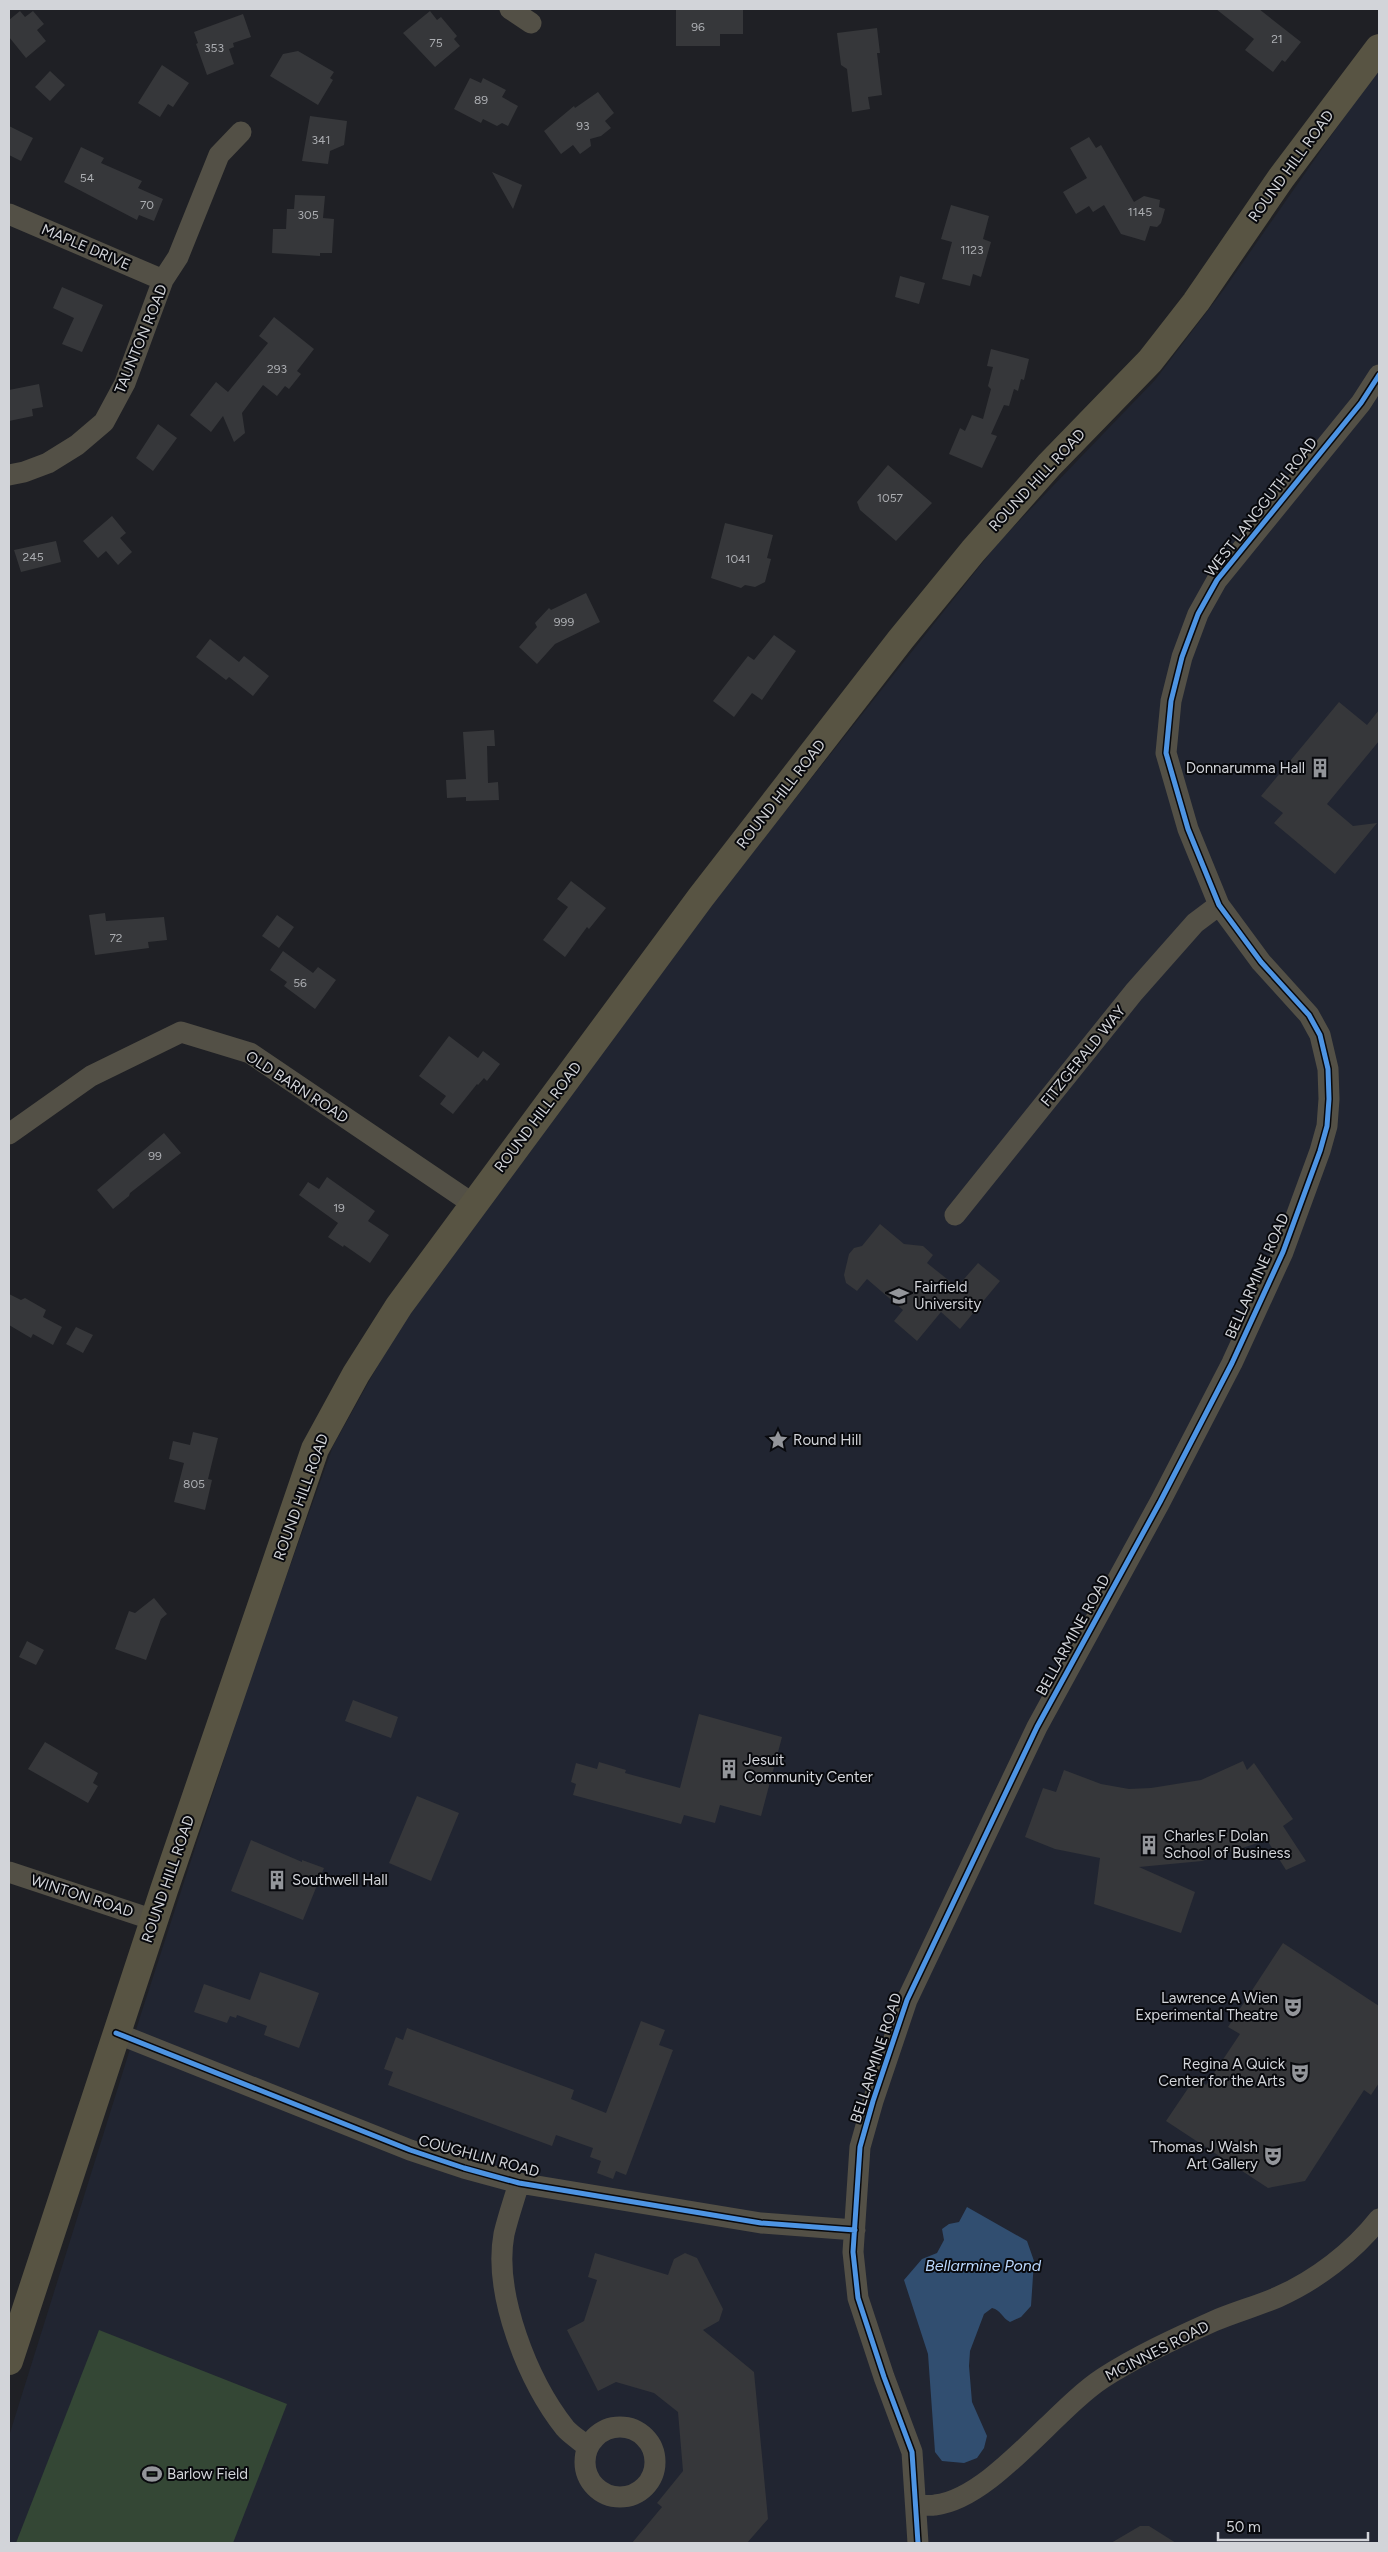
<svg xmlns="http://www.w3.org/2000/svg" width="1388" height="2552" font-family="Figtree,sans-serif">
	<style>
		.built { fill: #212531 }
		.green { fill: #344735 }
		.water { fill: #314e70 }
		.building { fill: #36373a }
		.lines { fill: none; stroke-linecap: round; stroke-linejoin: round }
		.minor { stroke: #535046; stroke-width: 21 }
		.major { stroke: #585443; stroke-width: 28 }
		.cycleway-casing { stroke: #08090d; stroke-width: 8 }
		.cycleway { stroke: #4d94e3; stroke-width: 5 }
		.labels { text-anchor: middle; dominant-baseline: central; stroke-width: 4; stroke-linejoin: round; paint-order: stroke }
		.number-label { font-size: 12px; fill: #abadb1 }
		.street-label { font-size: 15px; fill: #d2d4d9; stroke: #08090d }
		.poi-label { font-size: 15px; fill: #d2d4d9; stroke: #08090d; text-anchor: start }
		.water-label { font-size: 16px; font-style: italic; fill: #bbd9ff; stroke: #08090d }
	</style>
	<rect width="100%" height="100%" fill="#1f2025"/>
	<!-- built -->
	<path class="built" d="M1379,67V2543H9V2436L140,2017L257,1658L333,1446L392,1340L446,1251L610,1032L998,543L1155,380L1225,288Z"/>
	<!-- green -->
	<path class="green" d="M99,2330L287,2404L233,2543H16Z"/>
	<!-- water -->
	<path class="water" d="M967,2207L1027,2241L1034,2261L1031,2306L1021,2317L1010,2322C1002,2318 1001,2310 992,2308L984,2314L970,2351L969,2366L972,2402L987,2436L984,2448L977,2458L964,2463L942,2461L935,2452L928,2354L904,2280L922,2259L937,2253L944,2240L942,2229L949,2224L959,2222Z"/>
	<!-- building -->
	<path class="building" d="M676,9H743V34H720V46H676Z
		M1216,9H1259L1301,42L1285,62L1282,60L1273,72L1245,50L1254,39Z
		M20,11L25,17L33,11L44,24L37,30L46,41L26,58L9,37V20Z
		M430,11L437,20L441,17L457,36L454,39L460,46L435,67L403,33Z
		M243,14L251,37L233,43L234,47L229,49L234,64L207,75L196,44L198,43L194,32Z
		M877,28L880,53H877L882,95L868,97L870,109L852,112L847,69L841,65L837,33Z
		M298,51L334,72L330,78L333,80L318,105L270,76L283,54Z
		M162,65L189,83L173,107L168,104L160,117L138,103Z
		M50,71L65,85L50,101L35,87Z
		M470,78L481,83L483,78L506,90L502,97L518,106L508,126L502,123L497,126L483,119L481,123L454,109Z
		M598,92L614,113L605,121L611,128L601,136L590,139L591,146L580,154L573,145L561,154L544,131L574,106L575,108Z
		M310,116L347,121L344,145L330,151L328,164L302,161Z
		M9,126L33,138L21,161L9,155Z
		M1089,137L1096,148L1101,145L1134,202L1144,196L1160,200L1159,207L1165,209L1161,223L1157,227L1150,226L1145,241L1121,234L1104,205L1093,212L1089,206L1076,214L1063,192L1087,178L1070,148Z
		M81,147L104,158L101,163L142,181L138,188L163,199L154,221L139,215L137,220L64,182Z
		M492,172L522,185L513,209Z
		M295,195L325,196L323,218L334,219L332,253H320V256L272,253L273,229H286L287,209H294Z
		M951,205L989,216L983,239L991,242L981,277L973,274L970,286L942,279L952,242L941,239Z
		M900,276L925,283L919,304L895,297Z
		M62,287L103,305L82,352L62,344L74,318L53,308Z
		M274,317L314,349L297,371L301,374L289,389L285,386L277,396L263,385L242,413L245,433L234,442L223,416L211,432L190,415L216,382L228,392L268,343L259,336Z
		M991,349L1029,359L1024,380L1021,379L1018,391L1014,389L1009,406L1004,405L991,434L997,436L982,468L949,454L960,428L965,431L972,415L983,419L991,389L988,386L993,367L987,366Z
		M39,384L43,407L32,409L33,416L9,421V390Z
		M158,424L177,438L153,471L136,458Z
		M888,465L932,503L896,541L860,510L857,502Z
		M112,516L126,533L120,538L132,552L118,565L106,551L98,558L83,541Z
		M725,523L773,535L767,558L771,559L765,582L755,587L745,585L741,588L711,578Z
		M56,541L61,562L21,572L14,550Z
		M586,593L600,622L555,644L537,664L519,647L537,627L535,623L549,608L551,610Z
		M774,635L796,651L762,700L752,693L734,717L713,701L748,656L754,660Z
		M210,639L239,662L244,656L269,676L253,696L229,677L226,680L196,657Z
		M1339,702L1367,725L1379,710V741L1327,804L1353,826L1377,823L1335,874L1274,823L1283,813L1261,796Z
		M494,730L495,746H487L488,783L498,782L499,800L466,801V797L447,798L446,780L466,779L463,732Z
		M571,881L606,908L589,929L587,927L565,957L543,940L568,907L557,899Z
		M105,913L106,921L164,917L167,940L148,942L149,948L95,955L89,915Z
		M277,915L294,927L279,948L262,936Z
		M283,951L313,973L318,967L336,980L315,1009L284,986L287,982L270,970Z
		M449,1036L478,1058L483,1051L500,1064L487,1081L484,1078L478,1085L477,1084L453,1114L440,1104L446,1096L419,1076Z
		M164,1133L181,1153L130,1193L129,1196L113,1209L97,1190Z
		M327,1177L375,1211L368,1221L389,1235L370,1263L344,1245L343,1247L328,1237L338,1223L299,1195L308,1182L319,1189Z
		M880,1224L904,1244L923,1246L933,1255L927,1263L957,1287L978,1263L1000,1281L960,1329L941,1312L917,1341L894,1321L903,1310L867,1279L857,1291L846,1283L844,1275L849,1254L854,1248L862,1246Z
		M9,1294L21,1300L25,1298L46,1310L43,1317L62,1327L53,1345L33,1334L31,1338L9,1325Z
		M76,1327L93,1335L83,1353L66,1344Z
		M193,1432L218,1438L208,1479L212,1480L205,1510L174,1502L184,1463L169,1459L173,1441L190,1445Z
		M154,1598L167,1614L161,1619L146,1660L115,1649L129,1611L135,1613Z
		M27,1641L44,1650L36,1665L19,1657Z
		M353,1700L398,1717L391,1738L345,1721Z
		M699,1714L782,1737L761,1816L720,1805L715,1823L684,1815L681,1824L573,1795L576,1784L571,1782L576,1763L597,1769L599,1762L626,1770L625,1773L680,1788Z
		M45,1742L98,1773L93,1783L98,1786L88,1803L28,1769Z
		M1243,1761L1247,1770L1254,1763L1293,1819L1283,1826L1306,1861L1286,1870L1267,1840L1202,1861L1139,1867L1195,1892L1181,1933L1094,1904L1100,1858L1055,1849L1025,1837L1043,1788L1056,1792L1064,1770L1101,1784L1129,1789L1151,1788L1201,1780Z
		M417,1796L459,1813L431,1881L389,1863Z
		M251,1840L302,1862V1860L324,1868L303,1920L231,1891Z
		M1283,1943L1379,2006V2083L1371,2095L1364,2090L1305,2181L1268,2188L1166,2121L1195,2078L1206,2085L1240,2034L1228,2027Z
		M260,1972L319,1993L299,2048L264,2035L267,2026L237,2015L236,2018L230,2016L227,2023L194,2012L204,1984L250,2000Z
		M641,2021L665,2030L659,2045L673,2050L626,2175L616,2171L613,2179L597,2173L601,2161L590,2157L593,2148L556,2135L552,2146L388,2085L393,2072L384,2069L396,2037L403,2040L407,2028L574,2090L571,2099L606,2113Z
		M595,2253L668,2275L674,2259L685,2253L697,2258L723,2309L719,2321L703,2330L754,2372L768,2519L747,2543H632L662,2507L657,2503L683,2471L678,2412L654,2393L616,2382L598,2391L567,2330L584,2321L597,2280L588,2277Z
		M1140,2526H1149L1176,2543H1111Z"/>
	<g class="lines">
		<!-- minor -->
		<path class="minor" d="M510,9L531,23
			M9,214L163,280
			M9,475L24,472L48,463L77,445L104,422L125,383L163,280L178,257L219,155L241,132
			M9,1134L91,1076L181,1032L250,1053L473,1204
			M955,1215L1134,992L1195,923L1219,905
			M9,1872L154,1920
			M116,2033L410,2150L464,2168L519,2183L761,2223L855,2230
			M519,2183C514,2200 508,2217 504,2234C493,2294 528,2381 565,2428C571,2435 581,2441 588,2447
			M585 2462a35 35 0 1 1 70 0a35 35 0 1 1-70 0Z
			M916,2504C922,2505 929,2506 935,2505C991,2499 1054,2410 1103,2378C1137,2356 1176,2338 1214,2321C1235,2312 1257,2306 1278,2297C1316,2280 1353,2252 1379,2219
			M918,2543L912,2452L884,2377L858,2298L853,2252L860,2147L873,2101L907,2000L1037,1727L1160,1502L1232,1363L1283,1252L1320,1151L1327,1126L1329,1099L1328,1069L1320,1035L1309,1015L1261,962L1219,905L1188,829L1166,753L1171,701L1182,657L1198,614L1217,580L1361,403L1379,375"/>
		<!-- major -->
		<path class="major" d="M9,2361L164,1890L315,1449L356,1374L399,1306L701,897L901,639L973,551L1049,465L1150,361L1196,302L1281,178L1379,48"/>
		<defs>
			<path id="cycleway" d="M116,2033L410,2150L464,2168L519,2183L761,2223L855,2230
				M918,2543L912,2452L884,2377L858,2298L853,2252L860,2147L873,2101L907,2000L1037,1727L1160,1502L1232,1363L1283,1252L1320,1151L1327,1126L1329,1099L1328,1069L1320,1035L1309,1015L1261,962L1219,905L1188,829L1166,753L1171,701L1182,657L1198,614L1217,580L1361,403L1379,375"/>
		</defs>
		<!-- cycleway casing -->
		<use href="#cycleway" class="cycleway-casing"/>
		<!-- cycleway -->
		<use href="#cycleway" class="cycleway"/>
	</g>
	<!-- icons -->
	<defs>
		<symbol id="building-bare" viewBox="-9 -9 18 18"><path d="M-4-6H4V6H1V3H-1V6H-4ZM-2.5-4.3h1.7v1.8h-1.7ZM.8-4.3h1.7v1.8H.8ZM-2.5-1h1.7V.8h-1.7ZM.8-1h1.7V.8H.8Z" fill="#93959a" stroke="#08090d" stroke-width="2.5" paint-order="stroke"/></symbol>
		<symbol id="university-bare" viewBox="-9 -9 18 18"><path d="M0-5L7-2L0 1L-7-2ZM-4 1L0 2.5L4 1V4Q0 6-4 4Z" fill="#93959a" stroke="#08090d" stroke-width="2.5" paint-order="stroke"/></symbol>
		<symbol id="sight-bare" viewBox="-9 -9 18 18"><path d="M0-6L1.8-2.2L6-1.7L2.9 1.2L3.7 5.4L0 3.3L-3.7 5.4L-2.9 1.2L-6-1.7L-1.8-2.2Z" fill="#93959a" stroke="#08090d" stroke-width="2.5" paint-order="stroke"/></symbol>
		<symbol id="theatre-bare" viewBox="-9 -9 18 18"><path d="M-5-5.5Q0-4 5-5.5V0Q5 5 0 6Q-5 5-5 0ZM-3.3-2.5H-1v1.5H-3.3ZM1-2.5H3.3v1.5H1ZM-2.8 1Q0 5.5 2.8 1Z" fill="#93959a" stroke="#08090d" stroke-width="2.5" paint-order="stroke"/></symbol>
		<symbol id="stadium-bare" viewBox="-9 -9 18 18"><path d="M0-5a6.5 5 0 1 0 0 10a6.5 5 0 1 0 0-10ZM-3.5-1.8h7v3.6h-7Z" fill="#93959a" stroke="#08090d" stroke-width="2.5" paint-order="stroke"/></symbol>
	</defs>
	<g fill-rule="evenodd">
		<use href="#building-bare" x="1306" y="754" width="28" height="28"/>
		<use href="#university-bare" x="885" y="1282" width="28" height="28"/>
		<use href="#sight-bare" x="764" y="1426" width="28" height="28"/>
		<use href="#building-bare" x="715" y="1755" width="28" height="28"/>
		<use href="#building-bare" x="1135" y="1831" width="28" height="28"/>
		<use href="#building-bare" x="263" y="1866" width="28" height="28"/>
		<use href="#theatre-bare" x="1279" y="1993" width="28" height="28"/>
		<use href="#theatre-bare" x="1286" y="2059" width="28" height="28"/>
		<use href="#theatre-bare" x="1259" y="2142" width="28" height="28"/>
		<use href="#stadium-bare" x="138" y="2460" width="28" height="28"/>
	</g>
	<g class="labels">
		<!-- number labels -->
		<g class="number-label">
			<text x="698" y="27">96</text>
			<text x="1277" y="39">21</text>
			<text x="436" y="43">75</text>
			<text x="214" y="48">353</text>
			<text x="481" y="100">89</text>
			<text x="583" y="126">93</text>
			<text x="321" y="140">341</text>
			<text x="87" y="178">54</text>
			<text x="147" y="205">70</text>
			<text x="1140" y="212">1145</text>
			<text x="308" y="215">305</text>
			<text x="972" y="250">1123</text>
			<text x="277" y="369">293</text>
			<text x="890" y="498">1057</text>
			<text x="33" y="557">245</text>
			<text x="738" y="559">1041</text>
			<text x="564" y="622">999</text>
			<text x="116" y="938">72</text>
			<text x="300" y="983">56</text>
			<text x="155" y="1156">99</text>
			<text x="339" y="1208">19</text>
			<text x="194" y="1484">805</text>
		</g>
		<!-- street labels -->
		<g class="street-label">
			<text transform="translate(1291 166) rotate(-54)">ROUND HILL ROAD</text>
			<text transform="translate(86 247) rotate(23)">MAPLE DRIVE</text>
			<text transform="translate(141 339) rotate(-68)">TAUNTON ROAD</text>
			<text transform="translate(1037 480) rotate(-47)">ROUND HILL ROAD</text>
			<text transform="translate(1261 507) rotate(-52)">WEST LANGGUTH ROAD</text>
			<text transform="translate(781 794) rotate(-52)">ROUND HILL ROAD</text>
			<text transform="translate(1083 1056) rotate(-51)">FITZGERALD WAY</text>
			<text transform="translate(297 1087) rotate(33)">OLD BARN ROAD</text>
			<text transform="translate(538 1117) rotate(-53)">ROUND HILL ROAD</text>
			<text transform="translate(1257 1276) rotate(-66)">BELLARMINE ROAD</text>
			<text transform="translate(301 1497) rotate(-70)">ROUND HILL ROAD</text>
			<text transform="translate(1073 1635) rotate(-61)">BELLARMINE ROAD</text>
			<text transform="translate(168 1879) rotate(-71)">ROUND HILL ROAD</text>
			<text transform="translate(82 1896) rotate(18)">WINTON ROAD</text>
			<text transform="translate(876 2058) rotate(-72)">BELLARMINE ROAD</text>
			<text transform="translate(479 2156) rotate(15)">COUGHLIN ROAD</text>
			<text transform="translate(1157 2351) rotate(-27)">MCINNES ROAD</text>
		</g>
		<!-- poi labels -->
		<g class="poi-label">
			<text x="1305" y="768" text-anchor="end">Donnarumma Hall</text>
			<text x="914" y="1287">Fairfield<tspan x="914" dy="17">University</tspan></text>
			<text x="793" y="1440">Round Hill</text>
			<text x="744" y="1760">Jesuit<tspan x="744" dy="17">Community Center</tspan></text>
			<text x="1164" y="1836">Charles F Dolan<tspan x="1164" dy="17">School of Business</tspan></text>
			<text x="292" y="1880">Southwell Hall</text>
			<text x="1278" y="1998" text-anchor="end">Lawrence A Wien<tspan x="1278" dy="17">Experimental Theatre</tspan></text>
			<text x="1285" y="2064" text-anchor="end">Regina A Quick<tspan x="1285" dy="17">Center for the Arts</tspan></text>
			<text x="1258" y="2147" text-anchor="end">Thomas J Walsh<tspan x="1258" dy="17">Art Gallery</tspan></text>
			<text x="167" y="2474">Barlow Field</text>
		</g>
		<!-- water labels -->
		<g class="water-label">
			<text x="983" y="2265">Bellarmine Pond</text>
		</g>
	</g>
	<!-- border -->
	<rect width="1388" height="2552" fill="none" stroke="#d2d4d9" stroke-width="20"/>
	<!-- scale -->
	<path d="M1218 2532v8h150v-8" fill="none" stroke="#d2d4d9" stroke-width="2.5"/>
	<text x="1226" y="2532" font-size="15" fill="#d2d4d9" stroke="#08090d" stroke-width="4" paint-order="stroke">50 m</text>
</svg>
